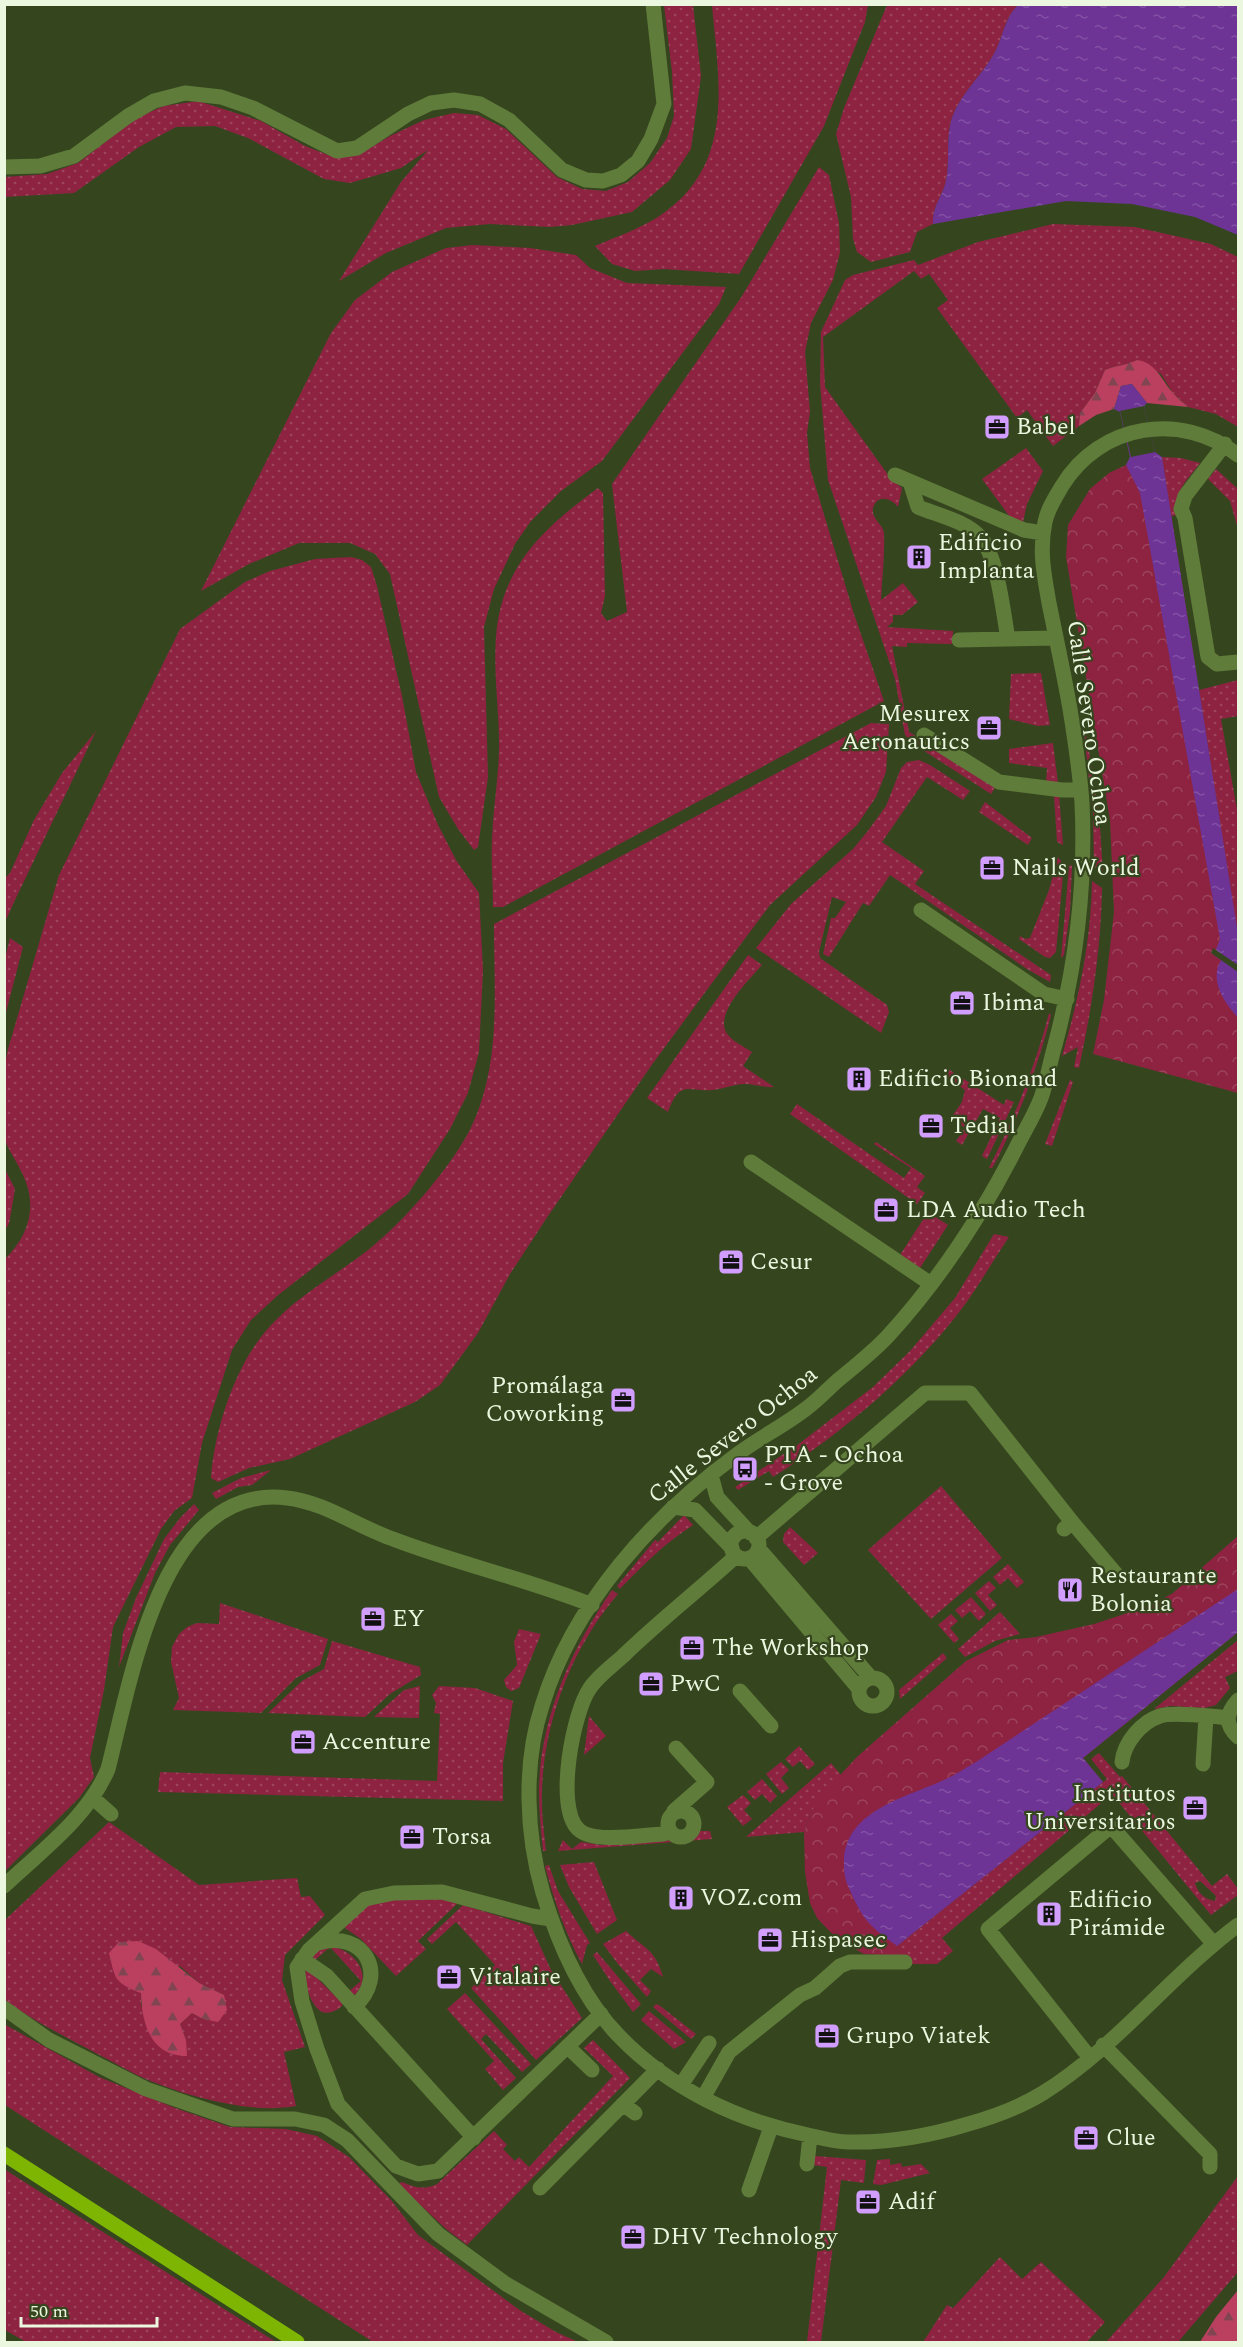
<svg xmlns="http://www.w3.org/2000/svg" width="1243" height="2347" font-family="Spectral,serif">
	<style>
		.grass { fill: url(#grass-dots); fill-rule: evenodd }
		.forest { fill: url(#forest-firs) }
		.park { fill: url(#park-crowns) }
		.water { fill: url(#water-ripples) }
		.pier { fill: #35461f }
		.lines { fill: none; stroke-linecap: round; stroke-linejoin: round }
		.minor { stroke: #607c3a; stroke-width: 15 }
		.major { stroke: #7eb503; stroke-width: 15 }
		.labels { text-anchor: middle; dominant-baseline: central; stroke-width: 4.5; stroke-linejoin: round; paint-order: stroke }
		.poi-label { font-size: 24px; fill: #ecf7e0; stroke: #35461f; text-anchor: start }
		.street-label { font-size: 24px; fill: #ecf7e0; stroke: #35461f }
	</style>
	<defs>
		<pattern id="grass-dots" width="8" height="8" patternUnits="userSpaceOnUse" patternTransform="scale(1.5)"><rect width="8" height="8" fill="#8d2341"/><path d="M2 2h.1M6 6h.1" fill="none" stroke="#9d445c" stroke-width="1.8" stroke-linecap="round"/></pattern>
		<pattern id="forest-firs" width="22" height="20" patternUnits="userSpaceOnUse" patternTransform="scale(1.5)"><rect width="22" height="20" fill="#bb4060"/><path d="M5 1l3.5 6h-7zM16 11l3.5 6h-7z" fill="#814552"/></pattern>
		<pattern id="park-crowns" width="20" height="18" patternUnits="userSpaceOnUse" patternTransform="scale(1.5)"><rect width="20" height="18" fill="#8d2341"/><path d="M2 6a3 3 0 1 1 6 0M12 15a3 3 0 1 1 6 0" fill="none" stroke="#9d445c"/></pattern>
		<pattern id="water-ripples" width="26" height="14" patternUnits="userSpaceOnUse" patternTransform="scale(1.5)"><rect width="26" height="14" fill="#6d3395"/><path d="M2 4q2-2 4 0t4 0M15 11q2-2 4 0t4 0" fill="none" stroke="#8251a4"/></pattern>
	</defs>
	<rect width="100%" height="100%" fill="#35461f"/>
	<!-- grass -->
	<path class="grass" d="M664,5H693L701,76L691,149L670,180L632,212L572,225L550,227L490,224L446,228L386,253L339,281L401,182L428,150L401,168L350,183L324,179L248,138L215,126L176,127L139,147L74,193L5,197L4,177L47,174L78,163L138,117L164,106L198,101L261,121L305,146L336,158L362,153L390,136L424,120L454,113L478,115L506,129L557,177L582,189L606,191L628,182L650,163L667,138L674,116L672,72Z
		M712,5H868L865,22L824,126L739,274L664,269L635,271L612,264L595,246C616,237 639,229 658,217C736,166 719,84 712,5Z
		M887,5H1018C1006,16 1003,35 996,50C984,74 959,94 951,121C946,140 950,161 946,181C942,198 932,206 933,224L917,232L910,252L871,262L857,252L853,239L851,197L836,134L844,108Z
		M819,167L829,175L839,223L840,252L833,280L811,323L805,352L810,412L807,433L810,468L854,614L884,701L503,907H493C493,885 491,861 492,839C493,810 498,781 499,752C500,714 493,675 496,637C501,566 545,527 598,488L603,493L605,596L601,613L607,621L627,612L612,484L742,296Z
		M1053,224L1135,227L1211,244L1238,257V427L1216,414L1188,407L1173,393L1161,374L1137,360C1125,366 1116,365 1105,370L1095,393L1080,413L1079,426L1053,446L1027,410L1017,418L937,308L948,300L929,274L921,279L914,271L823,337L825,387L891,479L902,488L898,507C891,498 877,494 873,508C871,519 883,524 884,533C885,555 882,578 881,600L903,583L918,602L902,615H893V622L887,627L953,631L952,644L907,643V647L892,646L909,732L995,787L991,794L915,745L905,735L895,679L828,480L820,383L821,332L845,280L853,275L914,260L918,265L978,242Z
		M473,245L530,248L576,255L590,268L627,283L726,287L719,304L602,461L561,491L531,521L515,544L494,589L484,627L488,777L478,847L474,850L458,829L439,797L390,574L375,554L350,543H299L249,564L201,591L331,333L355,300L392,272L446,248Z
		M1026,448L1043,471L1027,504L1023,522L1010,517L982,479Z
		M1162,457L1181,458L1200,463C1187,481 1172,492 1178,515L1171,516Z
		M1216,469L1238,489V529L1230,501L1208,479Z
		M351,557L362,560L371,567L377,586L402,696L416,772L438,825L456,860L479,893L483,970L479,1052L468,1093L450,1129L408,1194L277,1296L251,1320L232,1350L202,1443L192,1498L174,1511L161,1529L113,1627L104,1690L90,1758L94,1777L79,1798L5,1871L4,1260C30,1235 38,1205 22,1173C17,1162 9,1151 5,1140C1,1127 4,1063 8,1049L59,875L180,629L245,582L270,571L315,559Z
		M1041,673L1050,725L1038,726L1009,719L1011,674Z
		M1238,680V716L1221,719L1238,815V938L1199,690Z
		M871,723L889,724L886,772L876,797L857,825L770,905L726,964L651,1066L548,1216L510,1274L478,1333L440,1385L415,1402L290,1459L249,1468L218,1482L211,1478C215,1425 238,1355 278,1318C303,1293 340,1272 368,1250C403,1223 457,1161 474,1121C501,1059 494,990 494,924Z
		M96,731L15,900L5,922V878L10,873L34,820L62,773Z
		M1086,733L1099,813L1103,872L1094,867L1093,814L1084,734Z
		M1053,743L1058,783H1046L1047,768L1009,763V749Z
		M919,760L930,765L970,791L963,800L927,777L882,842L924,871L915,884L1051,975L1050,982L1027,969L890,875L869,906L863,903L829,957L823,954L831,918H835L846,902L832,897L819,952L820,958L887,1005L889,1012L881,1033L756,948L791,904L853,849L867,832L886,806L901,768L907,762Z
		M1059,795L1063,845L1057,842L1054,796Z
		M985,802L1032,838L1028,845L979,812Z
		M1058,857L1064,865L1056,952L1050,958L1045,957L1019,939L1020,936L1025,939L1030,938L1049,890Z
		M1072,865L1070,912L1064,955L1061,958L1069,866Z
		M1092,881L1102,888C1101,948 1092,1008 1079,1068L1074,1067L1078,1047L1062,1056C1079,998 1091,941 1092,881Z
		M10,938L23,947L5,1016V959Z
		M748,955L762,965C750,979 710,1017 729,1036C735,1043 745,1047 752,1052L743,1066L774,1087C764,1088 755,1084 745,1084C734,1084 723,1089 712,1090C688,1092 680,1079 668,1112L647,1098Z
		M1049,1013L1051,1015C1038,1067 1019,1116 995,1163L992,1168H989C1014,1118 1035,1068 1049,1013Z
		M945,1067L1004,1105L1006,1099L1014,1102L987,1159L982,1156L1000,1118L983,1109L962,1145L956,1141L965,1128L951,1118L962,1102L965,1090L944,1075Z
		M1070,1080L1073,1082L1052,1146L1045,1144Z
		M797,1104L904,1178L911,1168L874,1144L876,1142L925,1176L917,1187L925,1193L917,1204L790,1114Z
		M4,1167L15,1189L9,1224L5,1230Z
		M928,1212L948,1225L920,1268L900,1255Z
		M994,1234L1009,1237C994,1259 981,1282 966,1303C916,1371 844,1432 773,1477L769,1471L738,1490L735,1487L800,1443L873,1387L910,1351L955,1298Z
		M271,1470L252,1485L238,1487L216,1499L212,1493L241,1478Z
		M941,1486L1002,1558L931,1619L868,1550Z
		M194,1504L199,1510L170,1545L155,1573L119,1667L123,1633L136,1598L164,1539L180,1518Z
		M684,1515L693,1525C665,1543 643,1565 620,1589L617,1586L655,1540L658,1542Z
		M790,1527L818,1553L804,1565L783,1542L784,1534Z
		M1008,1564L1024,1582L1017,1588L1008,1578L1000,1585L993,1577Z
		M989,1581L996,1588L988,1595L997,1605L990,1611L975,1593Z
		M612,1590L618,1594C572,1647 544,1721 542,1791C541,1811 544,1831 546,1851H543C541,1831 539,1811 539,1791C540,1718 571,1649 612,1590Z
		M971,1597L986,1614L979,1621L970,1611L962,1618L955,1610Z
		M220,1603L328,1639L320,1665L296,1678L261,1713L173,1710L179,1698L171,1662L172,1647L179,1634L187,1627L197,1623L219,1624Z
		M1000,1612L1020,1634L995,1641L965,1657L958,1649Z
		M951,1614L958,1621L950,1628L959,1639L954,1643L938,1625Z
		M519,1629L541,1634L519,1688L511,1691L506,1687L504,1680L517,1665L514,1642Z
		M1238,1640V1671L1225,1677L1230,1688L1216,1705L1204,1708L1171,1706L1154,1709Z
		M332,1641L420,1667L421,1675L390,1694L365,1717L268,1713L302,1681L324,1669Z
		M943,1653L947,1658L900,1699L899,1690Z
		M420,1686L419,1718L374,1717L404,1690Z
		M439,1686L475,1688L513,1701L503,1763V1801L158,1792L160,1772L437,1781L440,1714L434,1713L436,1703L432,1695Z
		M589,1716L606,1736L584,1755Z
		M799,1746L815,1764L808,1770L800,1761L793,1767L785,1759Z
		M1099,1753L1120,1777L1122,1776L1212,1886L1227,1874L1238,1889V1895L1211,1915L1112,1794L942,1938L953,1951L937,1964H911L899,1956L897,1946L1107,1779L1091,1759ZM1200,1881L1216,1896L1215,1901C1204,1899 1198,1893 1195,1883Z
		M781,1762L789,1770L781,1778L789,1788L782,1794L766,1774Z
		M831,1763L841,1775L811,1812L804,1832L746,1837Z
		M762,1779L777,1796L770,1803L762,1794L755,1800L747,1792Z
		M743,1795L751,1803L744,1810L752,1819L743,1826L727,1807Z
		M109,1822L199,1885L297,1878L301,1897L310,1896L325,1915L285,1955L282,1980L305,2047L284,2052L296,2106C252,2114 194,2098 153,2082C132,2074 112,2061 92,2051C62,2035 32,2020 5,2000V1920ZM180,1966L199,1983L224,1995L203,2019L192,2013L180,2024L186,2040L141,2006V1992Z
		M699,1831H710L712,1839L558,1851L563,1840L572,1849L581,1842L601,1845L689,1839Z
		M594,1862L617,1920L597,1934L569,1887L560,1865Z
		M549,1865L558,1891L590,1943L587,1945L582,1964C565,1933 554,1900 545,1866Z
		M441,1896L458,1903L418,1941L426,1949L396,1976L361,1939L345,1928V1924L375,1900Z
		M463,1905L531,1926L551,1970L582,2018L536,2060L471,1988L495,1965L456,1922L432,1944L427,1939Z
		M626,1931C646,1950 655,1949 663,1977L651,1969L640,1980L651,1991L647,1997L618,1964L603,1944Z
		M329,1946C352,1949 374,1972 356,1994L351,1995L348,1992L361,1981L330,1947L315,1960L311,1955L319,1948Z
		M597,1952L641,2004L633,2012L610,1981L593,1955Z
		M306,1967L342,2003V2006C336,2011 330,2014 322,2012C310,2005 303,1981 306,1967Z
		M465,1993L531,2064L522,2072L486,2034L481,2039L516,2078L503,2090L485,2069L494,2061L447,2009Z
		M656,2004L659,2005L696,2034L691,2039L653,2007Z
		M649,2011L686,2042L674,2049L641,2020Z
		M4,2024L99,2077L175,2108L230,2127L286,2129L317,2136L349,2157L391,2200L418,2235L521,2311L556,2332L578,2342H373L5,2105Z
		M593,2040L630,2078L467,2245L446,2229L398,2184L402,2182C415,2188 424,2190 437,2184L494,2131L507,2145L503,2149L515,2161L519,2157L529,2167L613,2076L584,2048Z
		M815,2156L866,2160L864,2183L841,2180L821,2342H807L827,2167L813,2165Z
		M890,2159V2165L901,2163L902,2167L921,2164L930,2173L881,2185L873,2184L877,2160Z
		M4,2169L276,2342H26L5,2330Z
		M1238,2176V2272L1178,2342H1106L1164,2277Z
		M1000,2257L1022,2279L1041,2262L1105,2322L1087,2342H923L947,2305L953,2308Z"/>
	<!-- forest -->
	<path class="forest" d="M1137,360C1157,363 1161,380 1174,394C1178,399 1184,403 1188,407L1147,403L1132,384L1121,386L1114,409L1096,415L1079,426L1080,413L1095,393L1105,370C1116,365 1125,366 1137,360Z
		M138,1941L156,1949L199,1983L224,1995L227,2010L218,2022L203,2019L192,2013L180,2024L186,2040L187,2056C150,2056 142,2023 141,1993C114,1983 115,1978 109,1953L119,1942Z
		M1238,2290V2342H1200L1216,2317Z"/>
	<!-- park -->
	<path class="park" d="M1131,457H1162L1238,938V1093L1093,1054L1104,1000L1114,912L1110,820L1066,557L1068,525L1090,489L1109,473L1126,465Z
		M1238,1536V1632L1083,1758L1103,1782L897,1946L899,1956L864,1954L837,1939L817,1918L810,1903L805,1872L804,1832L811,1812L827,1789L858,1756L966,1661L1008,1640L1036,1637L1094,1624L1152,1605L1173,1593Z"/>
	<!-- water -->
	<path class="water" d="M1018,5H1238V235L1195,217L1132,204L1066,201L933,224C932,206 942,198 946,181C950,161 946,140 951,121C959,94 984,74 996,50C1003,35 1006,16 1018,5Z
		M1132,384L1147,403L1144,406L1155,452L1162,457L1238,934V1018C1224,1002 1209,981 1221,960L1214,955L1220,939L1140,493L1126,465L1130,457L1120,412L1114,409L1121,386Z
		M1238,1589V1632L1083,1758L1103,1782L897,1946C867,1924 863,1920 848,1886C844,1877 844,1870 844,1859C847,1810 907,1797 944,1780C955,1775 965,1768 976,1762Z"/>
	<!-- pier -->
	<path class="pier" d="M1144,406L1155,452L1131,457L1120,411Z
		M1213,948L1238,965V972L1211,953Z"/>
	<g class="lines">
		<!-- minor -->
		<path class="minor" d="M4,167L40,166L74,156L128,116L154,101L185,93L221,97L253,108L337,151L357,148L408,114L431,103L454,100L480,104L509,120L562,170L586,180L603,181L621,175L638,161L651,139L664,104L653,4
			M1225,444L1185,496L1181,509L1185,518L1208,657L1217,664L1238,662
			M1238,455C1182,411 1100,423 1062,486C1055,498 1048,508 1045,522C1039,550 1044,575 1049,603C1056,638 1064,674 1070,709C1075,740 1080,772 1082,803C1086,885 1076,966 1055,1045C1050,1062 1047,1081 1041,1098C1035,1114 1025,1130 1017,1146C982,1215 940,1279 888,1336C873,1352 854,1367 837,1381C827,1390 818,1400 807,1408C785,1425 761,1437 739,1453C654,1515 573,1603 542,1706C523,1764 526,1835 543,1893C558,1943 582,1998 619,2036C669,2088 738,2121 808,2135C821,2138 835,2142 848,2142C889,2143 929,2136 968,2124C993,2117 1022,2106 1043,2093C1114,2049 1171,1975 1238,1925
			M895,475L1024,530L1043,533
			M910,482L918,507C937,515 966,521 980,537C998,557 1003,612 1008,639
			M959,640L1056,638
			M924,735L999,782L1062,790H1081
			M921,910L1044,994L1067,999
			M751,1162L931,1284
			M711,1475L717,1497L750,1533
			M673,1507L695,1510L732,1548
			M1072,1522L1116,1574
			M731 1545a14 14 0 1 1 28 0a14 14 0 1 1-28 0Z
			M756,1538L925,1393H970L1072,1522L1064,1529
			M759,1549L871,1678
			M749,1558L859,1689
			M859 1692a14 14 0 1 1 28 0a14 14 0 1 1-28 0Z
			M740,1691L771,1726
			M1238,1700C1226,1713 1224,1724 1238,1737
			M1122,1762C1124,1743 1141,1722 1160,1716C1170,1712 1215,1716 1227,1718
			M1203,1764L1206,1717
			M93,1798L111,1814
			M668 1824a13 13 0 1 1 26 0a13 13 0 1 1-26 0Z
			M674,1811L707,1782L676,1748
			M670,1832L663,1834C642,1835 592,1844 578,1829C555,1807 573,1712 590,1688C598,1676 612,1666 623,1656C659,1621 699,1590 736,1556
			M4,1886C41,1851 88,1817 108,1769C131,1681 161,1482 287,1498C324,1502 358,1527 393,1539C458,1564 527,1579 592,1605
			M551,1919L532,1916L442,1892L394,1893L365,1899L309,1950L297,1967L302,2001L317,2049L338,2104L396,2166L418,2174L438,2171L601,2014
			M318,1943C364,1929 390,1975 354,2007
			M302,1959L327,1976L474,2138
			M4,2008L49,2040L146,2089L233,2119H295L324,2125L347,2140L438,2234L506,2284L606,2342
			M1103,2045L1210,2154V2167
			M568,2047L592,2070
			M1090,2058L988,1929L1111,1826L1213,1943
			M681,2085L709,2043
			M703,2098L729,2052L800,1995L815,1988L840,1966L850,1962H905
			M623,2104L635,2113
			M807,2164L810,2136
			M540,2188L658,2069
			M749,2190L771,2127"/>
		<!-- major -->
		<path class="major" d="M4,2154L297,2342"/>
	</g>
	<!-- icons -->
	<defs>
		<symbol id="office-square" viewBox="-11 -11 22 22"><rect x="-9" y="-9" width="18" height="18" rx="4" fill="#d19dfe" stroke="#35461f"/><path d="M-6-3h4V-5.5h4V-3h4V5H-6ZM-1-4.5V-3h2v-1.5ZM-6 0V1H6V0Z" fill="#111"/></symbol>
		<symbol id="building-square" viewBox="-11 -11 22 22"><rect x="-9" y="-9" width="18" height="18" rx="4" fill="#d19dfe" stroke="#35461f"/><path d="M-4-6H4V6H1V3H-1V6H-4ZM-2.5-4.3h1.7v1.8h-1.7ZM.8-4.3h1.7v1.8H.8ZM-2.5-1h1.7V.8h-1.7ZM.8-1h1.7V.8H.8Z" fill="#111"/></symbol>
		<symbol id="bus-square" viewBox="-11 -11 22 22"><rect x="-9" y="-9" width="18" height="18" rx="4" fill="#d19dfe" stroke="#35461f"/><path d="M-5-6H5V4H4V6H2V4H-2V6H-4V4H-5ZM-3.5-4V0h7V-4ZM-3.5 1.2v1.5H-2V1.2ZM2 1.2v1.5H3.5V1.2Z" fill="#111"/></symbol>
		<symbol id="restaurant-square" viewBox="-11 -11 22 22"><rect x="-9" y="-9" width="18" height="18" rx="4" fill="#d19dfe" stroke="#35461f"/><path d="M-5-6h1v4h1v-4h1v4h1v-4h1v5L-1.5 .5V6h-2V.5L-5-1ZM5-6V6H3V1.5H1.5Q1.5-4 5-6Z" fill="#111"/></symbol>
	</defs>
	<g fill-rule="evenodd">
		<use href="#office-square" x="982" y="412" width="30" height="30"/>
		<use href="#building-square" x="904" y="542" width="30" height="30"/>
		<use href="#office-square" x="974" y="713" width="30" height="30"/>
		<use href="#office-square" x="977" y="853" width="30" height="30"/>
		<use href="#office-square" x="947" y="988" width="30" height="30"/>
		<use href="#building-square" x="844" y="1064" width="30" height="30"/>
		<use href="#office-square" x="916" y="1111" width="30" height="30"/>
		<use href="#office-square" x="871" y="1195" width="30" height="30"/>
		<use href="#office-square" x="716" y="1247" width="30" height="30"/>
		<use href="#office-square" x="608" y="1385" width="30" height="30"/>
		<use href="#bus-square" x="730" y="1454" width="30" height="30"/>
		<use href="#restaurant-square" x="1055" y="1575" width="30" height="30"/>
		<use href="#office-square" x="358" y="1604" width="30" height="30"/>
		<use href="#office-square" x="677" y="1633" width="30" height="30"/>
		<use href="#office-square" x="636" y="1669" width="30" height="30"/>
		<use href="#office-square" x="288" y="1727" width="30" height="30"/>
		<use href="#office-square" x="1180" y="1793" width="30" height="30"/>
		<use href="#office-square" x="397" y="1822" width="30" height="30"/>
		<use href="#building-square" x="666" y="1883" width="30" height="30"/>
		<use href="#building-square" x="1034" y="1899" width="30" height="30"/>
		<use href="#office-square" x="755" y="1925" width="30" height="30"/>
		<use href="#office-square" x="434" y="1962" width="30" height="30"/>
		<use href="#office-square" x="812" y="2021" width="30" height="30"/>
		<use href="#office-square" x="1071" y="2123" width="30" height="30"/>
		<use href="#office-square" x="853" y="2187" width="30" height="30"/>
		<use href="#office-square" x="618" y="2222" width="30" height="30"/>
	</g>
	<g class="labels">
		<!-- poi labels -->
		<g class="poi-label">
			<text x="1016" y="427">Babel</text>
			<text x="938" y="543">Edificio<tspan x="938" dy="28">Implanta</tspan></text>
			<text x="970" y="714" text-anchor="end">Mesurex<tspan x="970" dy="28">Aeronautics</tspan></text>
			<text x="1012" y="868">Nails World</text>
			<text x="982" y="1003">Ibima</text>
			<text x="878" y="1079">Edificio Bionand</text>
			<text x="950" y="1126">Tedial</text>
			<text x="906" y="1210">LDA Audio Tech</text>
			<text x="750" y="1262">Cesur</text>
			<text x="604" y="1386" text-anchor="end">Promálaga<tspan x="604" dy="28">Coworking</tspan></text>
			<text x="764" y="1455">PTA - Ochoa<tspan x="764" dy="28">- Grove</tspan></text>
			<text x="1090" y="1576">Restaurante<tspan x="1090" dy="28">Bolonia</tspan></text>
			<text x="392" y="1619">EY</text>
			<text x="712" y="1648">The Workshop</text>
			<text x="670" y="1684">PwC</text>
			<text x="322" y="1742">Accenture</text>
			<text x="1176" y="1794" text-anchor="end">Institutos<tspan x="1176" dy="28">Universitarios</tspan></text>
			<text x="432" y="1837">Torsa</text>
			<text x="700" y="1898">VOZ.com</text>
			<text x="1068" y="1900">Edificio<tspan x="1068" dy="28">Pirámide</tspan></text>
			<text x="790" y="1940">Hispasec</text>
			<text x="468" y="1977">Vitalaire</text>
			<text x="846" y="2036">Grupo Viatek</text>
			<text x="1106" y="2138">Clue</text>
			<text x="888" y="2202">Adif</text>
			<text x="652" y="2237">DHV Technology</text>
		</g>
		<!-- street labels -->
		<g class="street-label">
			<text transform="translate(1089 723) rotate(82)">Calle Severo Ochoa</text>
			<text transform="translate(733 1435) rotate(-38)">Calle Severo Ochoa</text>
		</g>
	</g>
	<!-- border -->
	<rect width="1243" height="2347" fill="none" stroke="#ecf7e0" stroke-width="12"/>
	<!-- scale -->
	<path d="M21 2317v9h136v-9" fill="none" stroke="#ecf7e0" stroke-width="3"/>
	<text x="30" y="2317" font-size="18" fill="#ecf7e0" stroke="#35461f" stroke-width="4.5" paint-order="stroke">50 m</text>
</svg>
